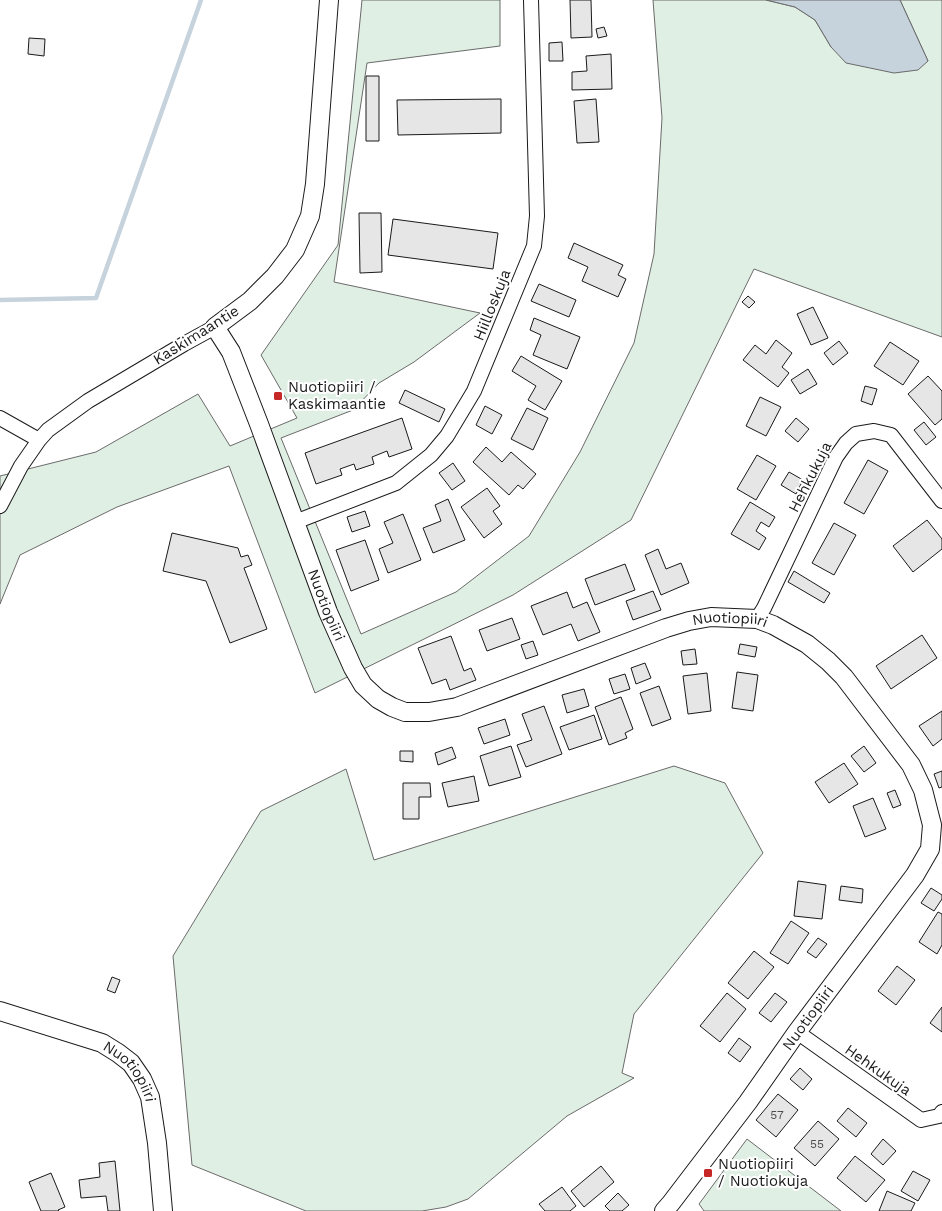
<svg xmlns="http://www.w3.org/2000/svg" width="942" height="1211" font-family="'Work Sans',sans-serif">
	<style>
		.green { fill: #e0efe3; stroke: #6a6a6a }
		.water { fill: #c6d2dc; stroke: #6a6a6a }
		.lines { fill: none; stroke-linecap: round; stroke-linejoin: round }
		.stream { stroke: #c6d2dc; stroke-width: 4.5 }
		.building { fill: #e6e6e6; stroke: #1a1a1a }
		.minor-casing { stroke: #1a1a1a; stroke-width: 16 }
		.tertiary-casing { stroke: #1a1a1a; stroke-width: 20 }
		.minor { stroke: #fff; stroke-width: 14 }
		.tertiary { stroke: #fff; stroke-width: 18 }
		.poi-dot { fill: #c62828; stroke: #fff; stroke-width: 2 }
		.labels { text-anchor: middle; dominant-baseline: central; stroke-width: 4; stroke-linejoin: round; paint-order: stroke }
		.number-label { font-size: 12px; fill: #4d4d4d }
		.street-label { font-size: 15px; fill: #1a1a1a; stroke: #fff }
		.poi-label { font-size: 15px; fill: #1a1a1a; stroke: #fff; text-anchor: start }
	</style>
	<rect width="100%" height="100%" fill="#fff"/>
	<!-- green -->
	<path class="green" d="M362,0H500V46L367,63L334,282L480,313L414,362L379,383L353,410L281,438L361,634L456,592L529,536L580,452L634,343L654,254L662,118L653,0H766L795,7L815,20L831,47L928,61L900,0H942V337L754,269L631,520L513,595L315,693L229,466L117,507L20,555L0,604V476L96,452L198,394L230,446L297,418L261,355L338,245Z
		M674,766L725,783L763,853L634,1014L622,1073L634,1078L567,1116L468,1199L446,1207L422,1211H306L192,1165L173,956L261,811L346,769L374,860Z
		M747,1139L841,1211H704L699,1204Z"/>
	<!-- water -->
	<path class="water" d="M766,0H900L928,61L918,70L894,73L846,63L831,47L815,20L795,7Z"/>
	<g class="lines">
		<!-- stream -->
		<path class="stream" d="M0,300L96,298L201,0"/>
	</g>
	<!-- building -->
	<path class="building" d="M570,0H591L592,37L571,38Z
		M604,27L607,36L598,38L596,29Z
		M29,38L45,39L44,56L28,54Z
		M562,42L563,61H549V43Z
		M611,54L612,89L572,90V72L587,71L586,56Z
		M366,76H379V141H366Z
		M501,99V133L398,135L397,100Z
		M596,99L599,142L577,143L574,101Z
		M359,213H381L382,272L360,273Z
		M393,219L498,233L493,269L388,255Z
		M574,243L623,265L618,275L626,279L618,297L582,281L588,267L568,258Z
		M539,284L576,300L569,317L531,301Z
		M748,296L755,302L749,308L742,302Z
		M813,307L828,338L811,345L797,314Z
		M534,318L580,337L567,369L533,355L541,335L530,330Z
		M776,340L792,353L782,367L789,373L778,387L743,360L755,345L766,354Z
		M839,341L848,353L833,365L824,353Z
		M890,342L919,361L903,385L874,366Z
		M521,356L562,381L545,410L528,400L536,386L512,371Z
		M808,369L817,384L800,394L791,380Z
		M928,376L942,391V419L935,425L908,394Z
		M865,386L877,389L872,405L861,401Z
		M405,390L445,409L439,422L399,403Z
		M760,397L781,407L766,436L746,426Z
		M485,406L502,415L492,434L476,425Z
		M527,408L548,418L533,450L511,439Z
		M402,418L412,449L389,457L387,451L372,457L374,464L356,470L354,464L340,469L342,475L316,484L305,453Z
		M796,418L809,429L798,442L785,431Z
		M924,422L936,437L926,445L914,430Z
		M486,447L502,462L511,452L536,474L523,489L518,485L509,495L473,462Z
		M757,455L776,466L756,500L737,489Z
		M868,460L888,471L864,514L844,503Z
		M453,463L465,481L452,490L439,473Z
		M789,472L803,480L796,494L781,485Z
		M487,488L500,506L493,511L502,524L484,538L461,507Z
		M448,499L465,540L433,553L423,528L441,521L435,505Z
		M750,502L775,517L769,527L761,522L756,531L766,538L759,550L731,534Z
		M365,511L370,526L352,532L347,517Z
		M403,514L421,560L388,573L379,549L393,543L384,522Z
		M927,520L942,539V549L913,572L893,546Z
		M834,523L856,535L834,575L812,563Z
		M172,533L238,548L241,557L248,555L252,565L244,568L267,629L230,643L206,581L163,571Z
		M365,540L379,580L351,591L336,550Z
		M658,549L666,569L681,563L689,583L661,595L645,555Z
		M625,564L635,590L595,605L585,579Z
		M794,571L830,593L824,603L788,582Z
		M653,591L661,610L633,620L626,601Z
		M567,592L573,608L587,602L600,632L578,641L571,624L543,635L531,606Z
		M512,618L520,639L487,651L479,630Z
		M922,635L937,658L891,689L876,666Z
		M451,636L464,671L471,668L476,680L450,690L446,679L432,684L418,648Z
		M533,641L538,655L526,659L521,645Z
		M740,644L757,647L755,657L738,654Z
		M695,649L697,664L683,665L681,651Z
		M645,663L651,678L636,684L631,668Z
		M737,672L758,675L753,711L732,708Z
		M707,673L711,711L688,714L683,676Z
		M625,674L630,689L614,694L609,679Z
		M659,686L671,719L652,726L640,693Z
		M584,689L589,706L567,713L562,695Z
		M621,697L633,729L625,733L627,738L609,745L595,707Z
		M544,706L562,754L526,767L517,745L532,740L522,714Z
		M942,711V739L933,746L919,726Z
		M594,715L602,739L569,750L560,727Z
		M505,719L510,735L484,744L478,728Z
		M511,746L521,777L489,786L480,756Z
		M864,746L876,763L864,772L851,756Z
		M452,747L456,758L438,765L435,753Z
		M400,751H413V762L400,761Z
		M844,763L858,784L829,803L815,782Z
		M942,771V787L939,788L934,774Z
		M474,776L479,801L448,807L442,783Z
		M403,783H430L431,797H419V819H403Z
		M895,790L901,805L893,808L887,793Z
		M873,798L886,829L865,837L853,806Z
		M798,881L826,885L822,919L794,916Z
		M841,886L863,889L862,903L839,900Z
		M931,888L942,895V899L934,911L921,903Z
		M938,912L942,914V945L937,954L919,942Z
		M791,921L809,933L788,964L770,953Z
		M818,938L827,944L816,958L807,952Z
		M754,951L774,967L748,999L728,983Z
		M897,966L915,980L896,1005L878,991Z
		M112,977L120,980L115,993L107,990Z
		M727,993L746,1009L720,1042L700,1026Z
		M775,993L787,1002L771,1022L759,1013Z
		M942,1007V1032L930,1023Z
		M739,1038L751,1047L740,1062L728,1053Z
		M800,1068L812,1079L803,1090L790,1079Z
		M778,1094L798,1110L776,1137L756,1120Z
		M848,1108L867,1123L856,1137L837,1121Z
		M818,1121L839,1139L815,1166L794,1148Z
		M883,1139L896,1151L883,1165L871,1154Z
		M855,1156L885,1180L866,1202L837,1178Z
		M115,1161L120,1211H108L106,1196L81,1198L79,1180L100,1177L99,1163Z
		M601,1166L614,1182L584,1207L571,1191Z
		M913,1171L930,1180L918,1201L901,1191Z
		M51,1173L65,1207L58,1210L59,1211H41L29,1182Z
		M562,1187L576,1206L570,1211H545L539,1204Z
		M887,1191L915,1203L911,1211H879Z
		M618,1193L629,1205L622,1211H610L605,1206Z"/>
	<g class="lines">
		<defs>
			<path id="minor" d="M0,418L39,440
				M0,506L21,466L39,440L48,430L88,401L184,344L215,327
				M295,522L396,483L431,455L447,436L474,391L534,246L537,216L531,0
				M757,619L764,608L836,457L846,443L856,434L874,431L891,435L942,501
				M797,1032L921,1120L939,1116L942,1112"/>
			<g id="tertiary">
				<path id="s1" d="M329,0L315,184L310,216L295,250L275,276L250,301L215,327L231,352L259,424L328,612L353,668L363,685L378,699L392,707L405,712H429L457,707L666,628L689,621L711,617L757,619L773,625L807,644L828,661L844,677L911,765L923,790L932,825L930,849L915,875L797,1032L748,1102L671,1203L664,1211"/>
				<path id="s2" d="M0,1011L102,1043L118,1053L131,1063L142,1079L150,1097L157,1143L163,1211"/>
			</g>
		</defs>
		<!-- minor casing -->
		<use href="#minor" class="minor-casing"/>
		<!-- tertiary casing -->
		<use href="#tertiary" class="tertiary-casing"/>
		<!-- minor -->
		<use href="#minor" class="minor"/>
		<!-- tertiary -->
		<use href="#tertiary" class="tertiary"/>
	</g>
	<!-- markers -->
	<g class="poi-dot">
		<rect x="273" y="391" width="10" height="10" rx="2.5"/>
		<rect x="703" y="1168" width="10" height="10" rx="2.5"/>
	</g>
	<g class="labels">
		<!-- number labels -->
		<g class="number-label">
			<text x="777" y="1115">57</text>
			<text x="817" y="1144">55</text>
		</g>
		<!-- street labels -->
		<g class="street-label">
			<text transform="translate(492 305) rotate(-68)">Hiilloskuja</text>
			<text transform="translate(196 335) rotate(-32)">Kaskimaantie</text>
			<text transform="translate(810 477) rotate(-63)">Hehkukuja</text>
			<text stroke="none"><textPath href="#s1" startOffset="666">Nuotiopiiri</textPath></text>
			<text stroke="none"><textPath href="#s1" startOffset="1146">Nuotiopiiri</textPath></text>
			<text transform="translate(808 1018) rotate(-54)">Nuotiopiiri</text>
			<text transform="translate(878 1070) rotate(35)">Hehkukuja</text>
			<text stroke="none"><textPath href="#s2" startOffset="148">Nuotiopiiri</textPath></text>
		</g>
		<!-- poi labels -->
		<g class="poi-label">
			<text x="288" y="387">Nuotiopiiri /<tspan x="288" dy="17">Kaskimaantie</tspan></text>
			<text x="718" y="1164">Nuotiopiiri<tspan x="718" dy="17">/ Nuotiokuja</tspan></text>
		</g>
	</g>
</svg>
